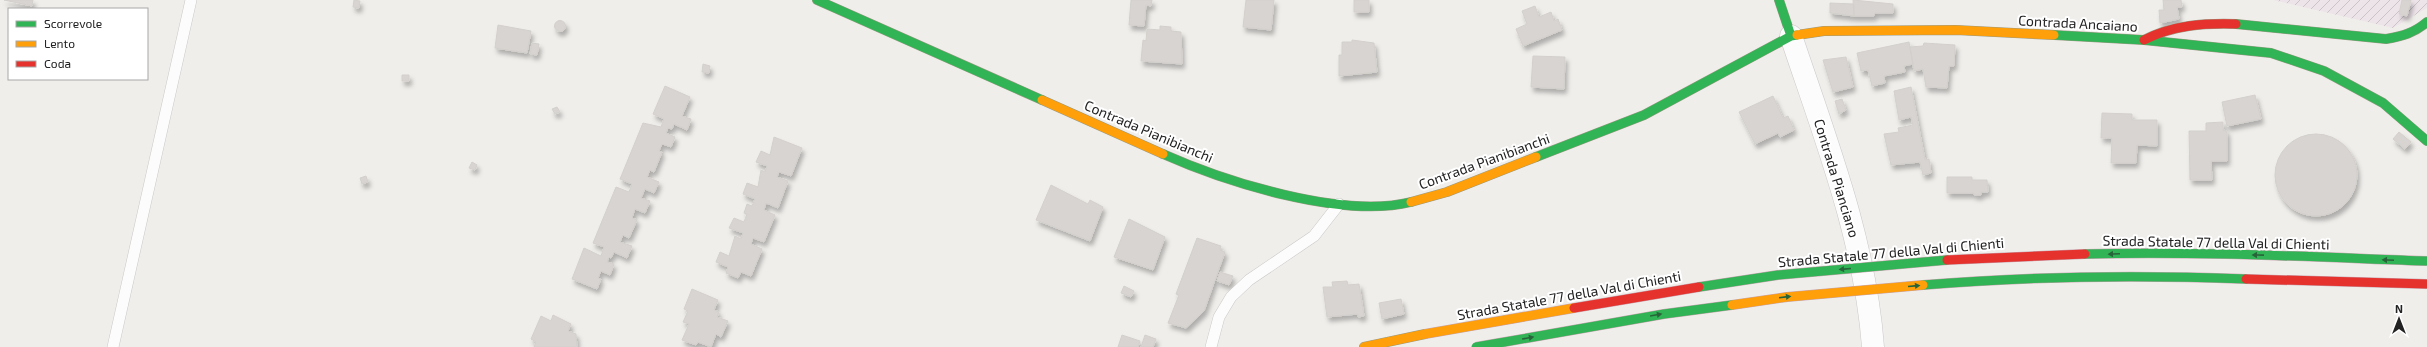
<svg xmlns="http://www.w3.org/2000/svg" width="2427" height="347" font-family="'Exo 2',sans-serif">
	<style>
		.industrial { fill: url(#industrial-furrows) }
		.building { fill: #d7d4d2; stroke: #d3d0cc; filter: url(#shadow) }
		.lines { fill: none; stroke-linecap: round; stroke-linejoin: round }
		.lane-casing { stroke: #c9c8c7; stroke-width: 12 }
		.street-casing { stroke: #c9c8c7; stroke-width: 23 }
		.fast-casing { stroke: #999a82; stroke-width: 10 }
		.slow-casing { stroke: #999a82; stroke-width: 10 }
		.jam-casing { stroke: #999a82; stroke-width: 10 }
		.lane { stroke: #fdfcfc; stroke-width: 11 }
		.street { stroke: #fdfcfc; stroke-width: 22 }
		.fast { stroke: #30b455; stroke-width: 9 }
		.slow { stroke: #ff9f0a; stroke-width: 9 }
		.jam { stroke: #e5322d; stroke-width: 9 }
		.fast-bridge-casing { stroke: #c5a2ac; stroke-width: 10; stroke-linecap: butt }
		.slow-bridge-casing { stroke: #c5a2ac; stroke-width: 10; stroke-linecap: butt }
		.jam-bridge-casing { stroke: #c5a2ac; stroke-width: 10; stroke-linecap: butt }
		.fast-bridge { stroke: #30b455; stroke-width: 9 }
		.slow-bridge { stroke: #ff9f0a; stroke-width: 9 }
		.jam-bridge { stroke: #e5322d; stroke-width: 9 }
		.oneway { fill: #286439 }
		.labels { text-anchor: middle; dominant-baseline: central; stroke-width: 4; stroke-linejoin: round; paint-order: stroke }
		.street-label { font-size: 14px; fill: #222; stroke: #fff }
	</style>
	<defs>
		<pattern id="industrial-furrows" width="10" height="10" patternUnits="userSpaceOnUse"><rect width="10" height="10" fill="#ede4e9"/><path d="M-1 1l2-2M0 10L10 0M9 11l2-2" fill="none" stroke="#cbc3c8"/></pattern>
		<filter id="shadow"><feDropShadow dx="2.5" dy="4.5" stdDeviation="2" flood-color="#0004"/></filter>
	</defs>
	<rect width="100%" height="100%" fill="#f0eeeb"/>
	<!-- industrial -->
	<path class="industrial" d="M2273,0H2427V8L2393,28Z"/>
	<!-- building -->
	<path class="building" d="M4,0H33L32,6Z
		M354,0L360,1L359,8L353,7Z
		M1131,0H1152L1151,6L1146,5L1144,26L1129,25Z
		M1246,0H1274L1271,30L1243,27Z
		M1354,0H1369V12H1354Z
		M1853,0L1893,4V13H1875L1874,16H1854Z
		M2163,0H2181L2182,7H2177L2179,19L2160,23L2159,10H2164Z
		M2402,0H2411L2407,16L2399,14Z
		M1830,3L1854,4V16L1830,13Z
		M1535,6L1539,17L1551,12L1554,21L1558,19L1562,30L1523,46L1516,29L1527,24L1522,11Z
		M554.5 26a5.5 5.5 0 1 1 11 0a5.5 5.5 0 1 1-11 0Z
		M498,25L531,31L527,53L495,48Z
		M1160,26L1171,27V31L1181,32L1182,64L1141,61L1143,40L1146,41L1147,29L1160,30Z
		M1352,40L1374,43L1377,72L1339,76V55H1342V42H1352Z
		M1909,42L1913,64L1904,66L1905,72L1884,76L1885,83L1872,86L1868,70L1861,71L1857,53Z
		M532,43L539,44L537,55L530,54Z
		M1924,43L1955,45L1954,66H1949L1947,88L1926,87L1923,69L1914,71L1910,47L1923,46Z
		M1533,56L1565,57L1564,89L1531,87Z
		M1846,57L1853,87L1833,92L1823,60Z
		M703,64L710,66L709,73L702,72Z
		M402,75H409V81H402Z
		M665,86L690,97L682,116L691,119L687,130L674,124L672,129L668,128L666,133L675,137L671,147L662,144L659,151L662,152L654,172L650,170L647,177L659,182L654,193L645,189L641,198L650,201L645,213L635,209L632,218L637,220L629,238L623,235L620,242L632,246L627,258L614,252L611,258L609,257L607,262L614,264L610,275L601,271L598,278L601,279L597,289L572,279L584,248L601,256L604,247L593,243L616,187L629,192L632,184L620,179L643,123L661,127L664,119L653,114Z
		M1911,87L1925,160L1929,159L1931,173L1923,175L1920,162L1891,165L1884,134L1899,132L1898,128L1913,125L1911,117L1899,120L1894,91Z
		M2255,95L2261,119L2227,126L2222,102Z
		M1773,96L1783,118L1788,116L1794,130L1780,137L1778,133L1755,144L1739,112Z
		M1842,99L1846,110L1839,114L1835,101Z
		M557,107L560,112L555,114L552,109Z
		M2102,113L2132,114V120H2157V146L2137,145L2136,163H2111L2112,138H2101Z
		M2223,122V130L2227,131V161H2211L2212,180H2190L2189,131H2206V123Z
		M2399,132L2411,142L2405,149L2393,139Z
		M2275 175a41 41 0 1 1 82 0a41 41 0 1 1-82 0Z
		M774,137L802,148L791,176L779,172L777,177L788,181L778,208L766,203L764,210L775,215L764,242L753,238L751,244L762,249L751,276L741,272L738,278L726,273L728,267L716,262L720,252L729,256L735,236L741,239L743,233L729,228L734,218L744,222L747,214L744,213L747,204L752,206L755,199L743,194L747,183L758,187L761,170L765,172L767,166L756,162L761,151L770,155Z
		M472,162L477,165L475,170L469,168Z
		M366,176L368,182L362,184L360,178Z
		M1947,177H1972V180H1987L1988,192H1981V195H1974V193H1947Z
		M1051,185L1088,204L1090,200L1103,207L1090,241L1036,220Z
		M1129,219L1165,237L1153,270L1114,257Z
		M1197,238L1221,246L1220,250L1225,252L1204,311L1186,328L1168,323L1179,295L1176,294Z
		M1220,272L1233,276L1229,285L1217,281Z
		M1347,281L1348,285L1359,284L1364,316L1358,317V314L1327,317L1323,287H1333L1332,282Z
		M1124,286L1134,291L1131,297L1121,293Z
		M692,289L718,300L714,310L719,312L717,317L728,321L721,337L716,334L711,347L698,342L696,345L682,340L689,324L683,322L688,311L684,309Z
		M1401,299L1404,314L1382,319L1379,303Z
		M553,315L571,324L568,331L576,334L577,347H534L536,342L531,339L541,316L551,321Z
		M1122,335L1140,341L1138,347H1118Z
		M1145,335L1156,339L1153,347H1141Z"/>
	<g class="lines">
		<defs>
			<path id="lane" d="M113,347L191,0
				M1211,347L1219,317L1231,297L1249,280L1314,236L1339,204"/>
			<path id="street" d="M1791,36C1825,138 1865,239 1873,347"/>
			<path id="fast" d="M817,0L1042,100
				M1779,0L1791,36
				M2236,24L2386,39C2403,36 2414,33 2427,22
				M2054,35L2144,40L2271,53L2324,71L2383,103L2427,141
				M1163,154C1226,182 1342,219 1411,202
				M1536,157L1644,115L1791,36L1797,35"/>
			<path id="slow" d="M1797,35L1824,31L1956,30L2054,35
				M1042,100L1163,154
				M1411,202L1447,192L1536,157
				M1364,347L1425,334"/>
			<path id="jam" d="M2144,40C2173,25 2204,23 2236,24"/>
		</defs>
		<!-- lane casing -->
		<use href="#lane" class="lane-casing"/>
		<!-- street casing -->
		<use href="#street" class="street-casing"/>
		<!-- fast casing -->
		<use href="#fast" class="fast-casing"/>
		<!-- slow casing -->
		<use href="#slow" class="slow-casing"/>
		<!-- jam casing -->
		<use href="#jam" class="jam-casing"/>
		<!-- lane -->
		<use href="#lane" class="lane"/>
		<!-- street -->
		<use href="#street" class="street"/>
		<!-- fast -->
		<use href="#fast" class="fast"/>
		<!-- slow -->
		<use href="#slow" class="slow"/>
		<!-- jam -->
		<use href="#jam" class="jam"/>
		<defs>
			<path id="fast-bridge" d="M2085,254C2199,251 2313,257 2427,261
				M1923,285C2031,276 2138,275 2246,279
				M1699,287L1778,275L1947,260
				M1476,347L1664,314L1732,305"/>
			<path id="slow-bridge" d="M1732,305L1787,297L1923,285
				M1425,334L1574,308"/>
			<path id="jam-bridge" d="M1947,260L2085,254
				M2246,279L2427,284
				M1574,308L1699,287"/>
		</defs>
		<!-- fast-bridge casing -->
		<use href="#fast-bridge" class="fast-bridge-casing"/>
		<!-- slow-bridge casing -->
		<use href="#slow-bridge" class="slow-bridge-casing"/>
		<!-- jam-bridge casing -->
		<use href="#jam-bridge" class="jam-bridge-casing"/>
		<!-- fast-bridge -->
		<use href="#fast-bridge" class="fast-bridge"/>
		<!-- slow-bridge -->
		<use href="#slow-bridge" class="slow-bridge"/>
		<!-- jam-bridge -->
		<use href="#jam-bridge" class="jam-bridge"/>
	</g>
	<!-- one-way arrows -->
	<defs><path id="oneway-solid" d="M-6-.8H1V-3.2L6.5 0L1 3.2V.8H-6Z"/></defs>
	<g class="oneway">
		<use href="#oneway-solid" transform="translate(2114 254) rotate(178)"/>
		<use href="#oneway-solid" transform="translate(2258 255) rotate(-179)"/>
		<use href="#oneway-solid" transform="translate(2388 260) rotate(-178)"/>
		<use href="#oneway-solid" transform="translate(1845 269) rotate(175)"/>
		<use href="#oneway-solid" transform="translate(1914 286) rotate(-5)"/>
		<use href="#oneway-solid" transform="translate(1785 297) rotate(-7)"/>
		<use href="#oneway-solid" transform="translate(1656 315) rotate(-10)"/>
		<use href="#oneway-solid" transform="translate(1528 338) rotate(-10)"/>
	</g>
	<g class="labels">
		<!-- street labels -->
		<g class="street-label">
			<text transform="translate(2078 23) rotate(3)">Contrada Ancaiano</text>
			<text transform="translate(1149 131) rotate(23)">Contrada Pianibianchi</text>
			<text transform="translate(1484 161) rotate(-20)">Contrada Pianibianchi</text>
			<text transform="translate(1837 178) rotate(73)">Contrada Pianciano</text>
			<text transform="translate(2216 242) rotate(1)">Strada Statale 77 della Val di Chienti</text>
			<text transform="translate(1891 252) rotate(-5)">Strada Statale 77 della Val di Chienti</text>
			<text transform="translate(1569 295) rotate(-10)">Strada Statale 77 della Val di Chienti</text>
		</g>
	</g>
	<!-- legend -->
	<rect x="8" y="8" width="140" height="72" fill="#ffffff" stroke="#a7a7a7"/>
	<rect x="16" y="21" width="20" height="6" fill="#30b455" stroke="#a7a7a7"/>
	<text x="44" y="28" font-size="12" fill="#222222">Scorrevole</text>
	<rect x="16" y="41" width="20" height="6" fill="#ff9f0a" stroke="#a7a7a7"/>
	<text x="44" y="48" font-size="12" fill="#222222">Lento</text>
	<rect x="16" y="61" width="20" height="6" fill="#e5322d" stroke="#a7a7a7"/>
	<text x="44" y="68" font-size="12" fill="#222222">Coda</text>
	<!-- north arrow -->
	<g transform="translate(2399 319)" stroke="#ffffff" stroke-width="3" paint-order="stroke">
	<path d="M0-3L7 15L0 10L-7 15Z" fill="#222222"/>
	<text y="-6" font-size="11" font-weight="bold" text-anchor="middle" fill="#222222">N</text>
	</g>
</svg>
